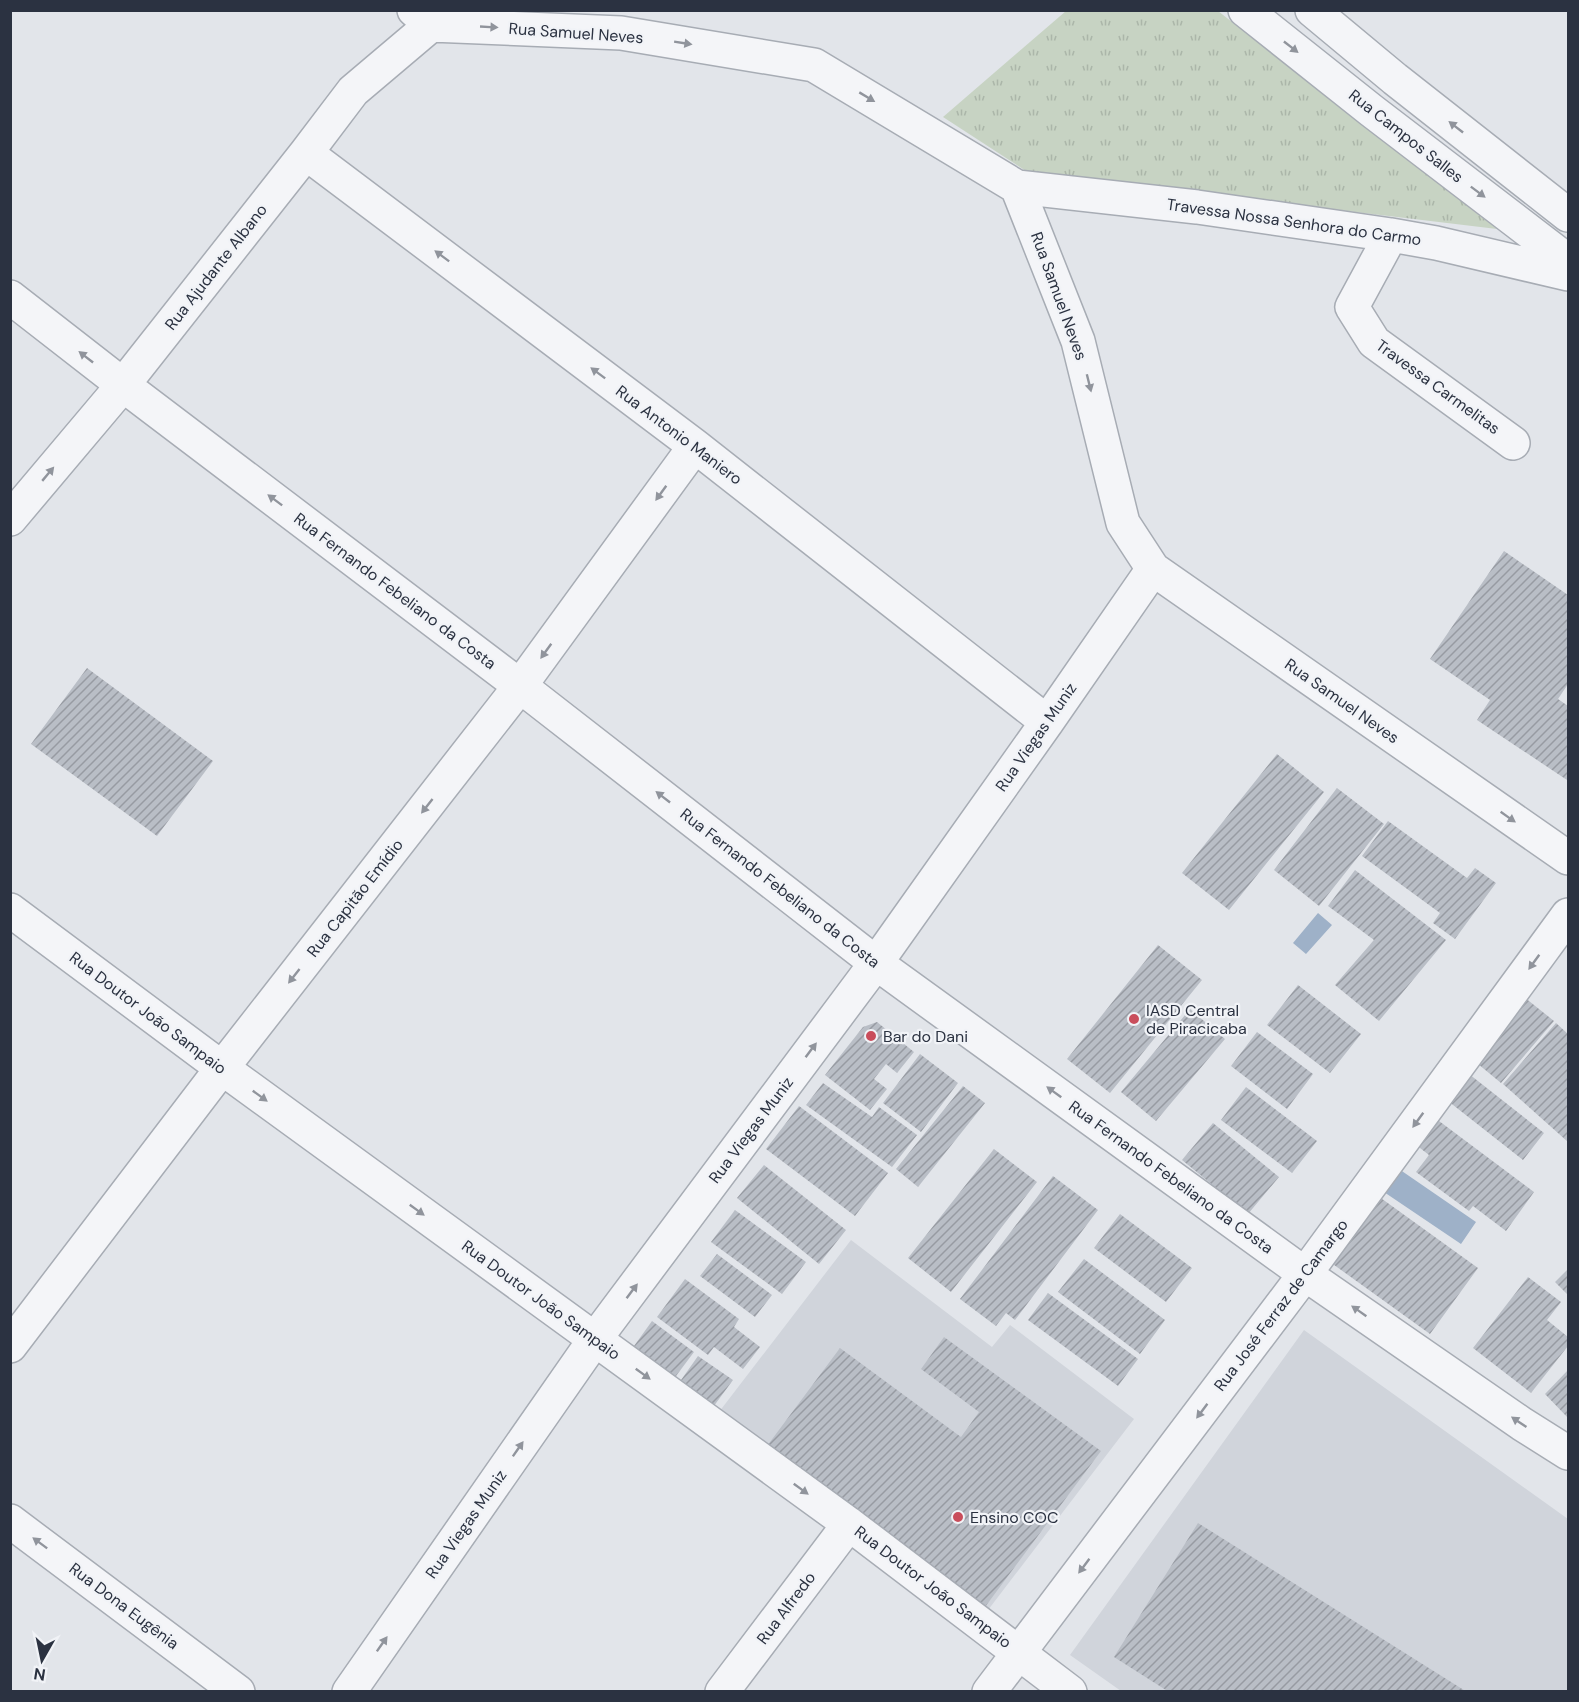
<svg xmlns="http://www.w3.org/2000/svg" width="1579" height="1702" font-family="'DM Sans',sans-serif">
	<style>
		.built { fill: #d0d4db }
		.grass { fill: url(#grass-tufts) }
		.water { fill: #9eb1c8 }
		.building { fill: url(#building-hatch) }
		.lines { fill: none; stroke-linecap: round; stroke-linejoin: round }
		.minor-casing { stroke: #a7acb4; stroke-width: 36 }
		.minor { stroke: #f4f5f8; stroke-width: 33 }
		.oneway { fill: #90949c }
		.poi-dot { fill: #c94d5b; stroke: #f1f3f7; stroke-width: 2 }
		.labels { text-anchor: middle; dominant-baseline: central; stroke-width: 4.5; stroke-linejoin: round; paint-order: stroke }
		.street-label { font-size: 16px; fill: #2b3241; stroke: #f1f3f7 }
		.poi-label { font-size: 16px; fill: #2b3241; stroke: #f1f3f7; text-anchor: start }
	</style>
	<defs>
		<pattern id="grass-tufts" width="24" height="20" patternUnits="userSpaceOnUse" patternTransform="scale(1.5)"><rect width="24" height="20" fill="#c7d3c3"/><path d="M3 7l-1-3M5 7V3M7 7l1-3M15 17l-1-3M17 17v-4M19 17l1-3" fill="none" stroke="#abb6a9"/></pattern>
		<pattern id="building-hatch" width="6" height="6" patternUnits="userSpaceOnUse" patternTransform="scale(1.5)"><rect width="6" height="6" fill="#b9bec6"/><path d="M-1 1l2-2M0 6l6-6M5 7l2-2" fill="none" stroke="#979ba2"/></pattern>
	</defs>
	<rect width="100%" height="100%" fill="#e2e5ea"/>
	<!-- built -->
	<path class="built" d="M851,1240L992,1347L1010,1325L1134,1419L985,1614L719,1412Z
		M1304,1330L1568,1519V1691H1121L1070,1655Z"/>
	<!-- grass -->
	<path class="grass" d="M1066,11H1218L1497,229L1029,173L943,117Z"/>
	<!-- water -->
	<path class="water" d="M1318,913L1332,925L1306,954L1293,943Z
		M1396,1167L1476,1222L1461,1244L1381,1190Z"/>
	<!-- building -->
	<path class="building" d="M1504,551L1568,595V684L1558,699L1568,706V777L1567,780L1477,720L1490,700L1430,659Z
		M87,668L213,761L157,836L31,744Z
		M1277,754L1324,792L1229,910L1182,873Z
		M1337,788L1384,824L1319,906L1274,870Z
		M1388,821L1467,878L1475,868L1496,883L1455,939L1433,923L1440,913L1362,856Z
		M1355,870L1446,940L1379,1021L1335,985L1374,940L1328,906Z
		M1158,945L1202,980L1110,1093L1067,1059Z
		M1298,985L1361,1034L1330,1073L1267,1025Z
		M1524,997L1554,1021L1501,1083L1472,1059Z
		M1190,1009L1225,1039L1156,1121L1121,1092Z
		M877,1022L914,1052L897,1073L886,1064L874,1079L887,1089L870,1110L825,1075L863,1027Z
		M1556,1023L1568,1034V1142L1503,1084Z
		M1257,1032L1313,1074L1287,1109L1231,1066Z
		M920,1054L958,1083L921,1132L883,1103Z
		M1469,1074L1544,1133L1523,1160L1448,1101Z
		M823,1083L872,1117L879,1107L917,1135L892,1167L806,1105Z
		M963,1086L985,1103L918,1187L896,1169Z
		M1246,1087L1317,1141L1292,1173L1221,1120Z
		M799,1106L888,1173L855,1216L766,1149Z
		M1431,1115L1534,1192L1506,1231L1473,1206L1469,1211L1416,1172L1429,1155L1411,1141Z
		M1213,1123L1279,1177L1248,1214L1182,1160Z
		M994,1149L1037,1182L951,1292L908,1258Z
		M764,1165L846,1230L819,1264L737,1198Z
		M1053,1176L1098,1210L1015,1320L1006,1313L996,1326L960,1299Z
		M1378,1196L1478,1268L1430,1334L1330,1262Z
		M735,1210L806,1262L782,1294L711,1242Z
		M1120,1214L1192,1268L1166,1302L1094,1248Z
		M717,1254L772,1295L755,1317L700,1276Z
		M1084,1259L1165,1320L1140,1354L1058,1292Z
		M1568,1269V1295L1555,1282Z
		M1528,1277L1561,1302L1547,1320L1568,1337V1346L1531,1393L1473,1348Z
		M685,1279L739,1319L734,1327L760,1347L743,1369L714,1347L708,1355L657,1317Z
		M1048,1293L1138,1359L1118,1386L1028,1320Z
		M652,1321L694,1352L670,1384L629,1353Z
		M944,1337L1101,1451L985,1607L767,1446L840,1348L961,1437L979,1412L921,1369Z
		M698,1356L733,1380L708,1414L674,1390Z
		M1568,1370V1418L1545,1394Z
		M1198,1523L1467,1692H1169L1114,1657Z"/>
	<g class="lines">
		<defs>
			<path id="minor" d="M414,10L431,25L621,33L814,65L1017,187L1078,341L1123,523L1153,569L1568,858
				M1245,10L1372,111L1568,261
				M1312,10L1395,79L1568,215
				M306,153L695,446L1047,722
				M1017,187L1197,207L1391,235L1436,243L1568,274
				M1391,235L1352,307L1374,342L1513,443
				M10,297L123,385L520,686L876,963L1305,1274L1522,1424L1568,1453
				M10,519L123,385L306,153L353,91L431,25
				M10,910L222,1068L849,1524L1070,1692
				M10,1346L222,1068L520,686L695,446
				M10,1521L238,1692
				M349,1692L595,1339L876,963L1047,722L1153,569
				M722,1692L849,1524
				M989,1692L1305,1274L1568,915"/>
		</defs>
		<!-- minor casing -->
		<use href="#minor" class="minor-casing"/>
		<!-- minor -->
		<use href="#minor" class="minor"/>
	</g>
	<!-- one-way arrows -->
	<defs><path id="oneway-solid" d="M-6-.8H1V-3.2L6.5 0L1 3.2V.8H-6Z" transform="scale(1.5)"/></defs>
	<g class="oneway">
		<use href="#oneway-solid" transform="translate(489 27) rotate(3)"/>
		<use href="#oneway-solid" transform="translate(683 43) rotate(9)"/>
		<use href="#oneway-solid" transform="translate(1291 47) rotate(38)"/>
		<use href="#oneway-solid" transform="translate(867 97) rotate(31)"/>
		<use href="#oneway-solid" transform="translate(1456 127) rotate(-142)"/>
		<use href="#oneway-solid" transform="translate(1478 192) rotate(37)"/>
		<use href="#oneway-solid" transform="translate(442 256) rotate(-143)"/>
		<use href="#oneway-solid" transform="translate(86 357) rotate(-142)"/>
		<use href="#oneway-solid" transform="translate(598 373) rotate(-143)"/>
		<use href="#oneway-solid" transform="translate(1089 383) rotate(76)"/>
		<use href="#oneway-solid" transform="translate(48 474) rotate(-50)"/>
		<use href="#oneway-solid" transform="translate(661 493) rotate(126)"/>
		<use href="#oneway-solid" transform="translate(275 500) rotate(-143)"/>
		<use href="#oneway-solid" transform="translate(546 651) rotate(126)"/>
		<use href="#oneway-solid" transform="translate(663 797) rotate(-142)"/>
		<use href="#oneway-solid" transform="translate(427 806) rotate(128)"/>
		<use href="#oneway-solid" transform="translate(1508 817) rotate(35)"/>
		<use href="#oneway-solid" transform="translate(1534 962) rotate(126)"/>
		<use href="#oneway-solid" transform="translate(294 976) rotate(128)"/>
		<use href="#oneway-solid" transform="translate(811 1050) rotate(-53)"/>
		<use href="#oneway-solid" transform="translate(1054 1092) rotate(-144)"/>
		<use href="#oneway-solid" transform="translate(260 1096) rotate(36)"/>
		<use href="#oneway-solid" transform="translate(1418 1120) rotate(126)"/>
		<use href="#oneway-solid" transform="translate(417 1210) rotate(36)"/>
		<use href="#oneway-solid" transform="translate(632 1291) rotate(-53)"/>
		<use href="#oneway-solid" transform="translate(1359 1311) rotate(-145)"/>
		<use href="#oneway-solid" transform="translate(643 1374) rotate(36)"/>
		<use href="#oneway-solid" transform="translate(1202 1411) rotate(127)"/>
		<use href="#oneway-solid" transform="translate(1519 1422) rotate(-146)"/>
		<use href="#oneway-solid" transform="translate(518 1449) rotate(-55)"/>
		<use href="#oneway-solid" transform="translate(801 1489) rotate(36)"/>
		<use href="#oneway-solid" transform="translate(40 1543) rotate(-143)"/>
		<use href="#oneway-solid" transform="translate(1084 1566) rotate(127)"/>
		<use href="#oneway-solid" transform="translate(382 1644) rotate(-55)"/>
	</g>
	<!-- markers -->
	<g class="poi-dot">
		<circle cx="1134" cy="1019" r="6"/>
		<circle cx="871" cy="1036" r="6"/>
		<circle cx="958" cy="1517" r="6"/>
	</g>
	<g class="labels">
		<!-- street labels -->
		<g class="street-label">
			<text transform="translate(576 33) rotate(4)">Rua Samuel Neves</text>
			<text transform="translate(1406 136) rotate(38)">Rua Campos Salles</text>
			<text transform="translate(1294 222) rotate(8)">Travessa Nossa Senhora do Carmo</text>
			<text transform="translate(216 267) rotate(-52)">Rua Ajudante Albano</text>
			<text transform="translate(1059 296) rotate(70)">Rua Samuel Neves</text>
			<text transform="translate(1438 387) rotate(36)">Travessa Carmelitas</text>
			<text transform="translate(679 435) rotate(37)">Rua Antonio Maniero</text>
			<text transform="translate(395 591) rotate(37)">Rua Fernando Febeliano da Costa</text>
			<text transform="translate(1342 701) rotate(35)">Rua Samuel Neves</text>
			<text transform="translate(1036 737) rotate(-55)">Rua Viegas Muniz</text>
			<text transform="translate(780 888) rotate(38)">Rua Fernando Febeliano da Costa</text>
			<text transform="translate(355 898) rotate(-52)">Rua Capitão Emídio</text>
			<text transform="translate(148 1013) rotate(37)">Rua Doutor João Sampaio</text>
			<text transform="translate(751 1130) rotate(-53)">Rua Viegas Muniz</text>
			<text transform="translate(1171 1177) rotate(36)">Rua Fernando Febeliano da Costa</text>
			<text transform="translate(541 1300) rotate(36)">Rua Doutor João Sampaio</text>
			<text transform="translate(1281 1305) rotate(-53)">Rua José Ferraz de Camargo</text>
			<text transform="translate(466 1524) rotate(-55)">Rua Viegas Muniz</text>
			<text transform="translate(933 1587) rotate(37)">Rua Doutor João Sampaio</text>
			<text transform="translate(124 1606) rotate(37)">Rua Dona Eugênia</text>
			<text transform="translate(786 1608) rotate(-53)">Rua Alfredo</text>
		</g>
		<!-- poi labels -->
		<g class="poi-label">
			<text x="1146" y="1010">IASD Central<tspan x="1146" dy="18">de Piracicaba</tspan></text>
			<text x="883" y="1036">Bar do Dani</text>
			<text x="970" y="1517">Ensino COC</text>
		</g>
	</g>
	<!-- border -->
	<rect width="1579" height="1702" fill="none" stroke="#2b3241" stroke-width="24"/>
	<!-- north arrow -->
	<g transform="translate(42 1660) rotate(189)" stroke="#f1f3f7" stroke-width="4.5" paint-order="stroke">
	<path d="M0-4.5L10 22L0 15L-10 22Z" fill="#2b3241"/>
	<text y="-9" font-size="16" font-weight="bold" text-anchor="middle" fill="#2b3241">N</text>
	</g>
</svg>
